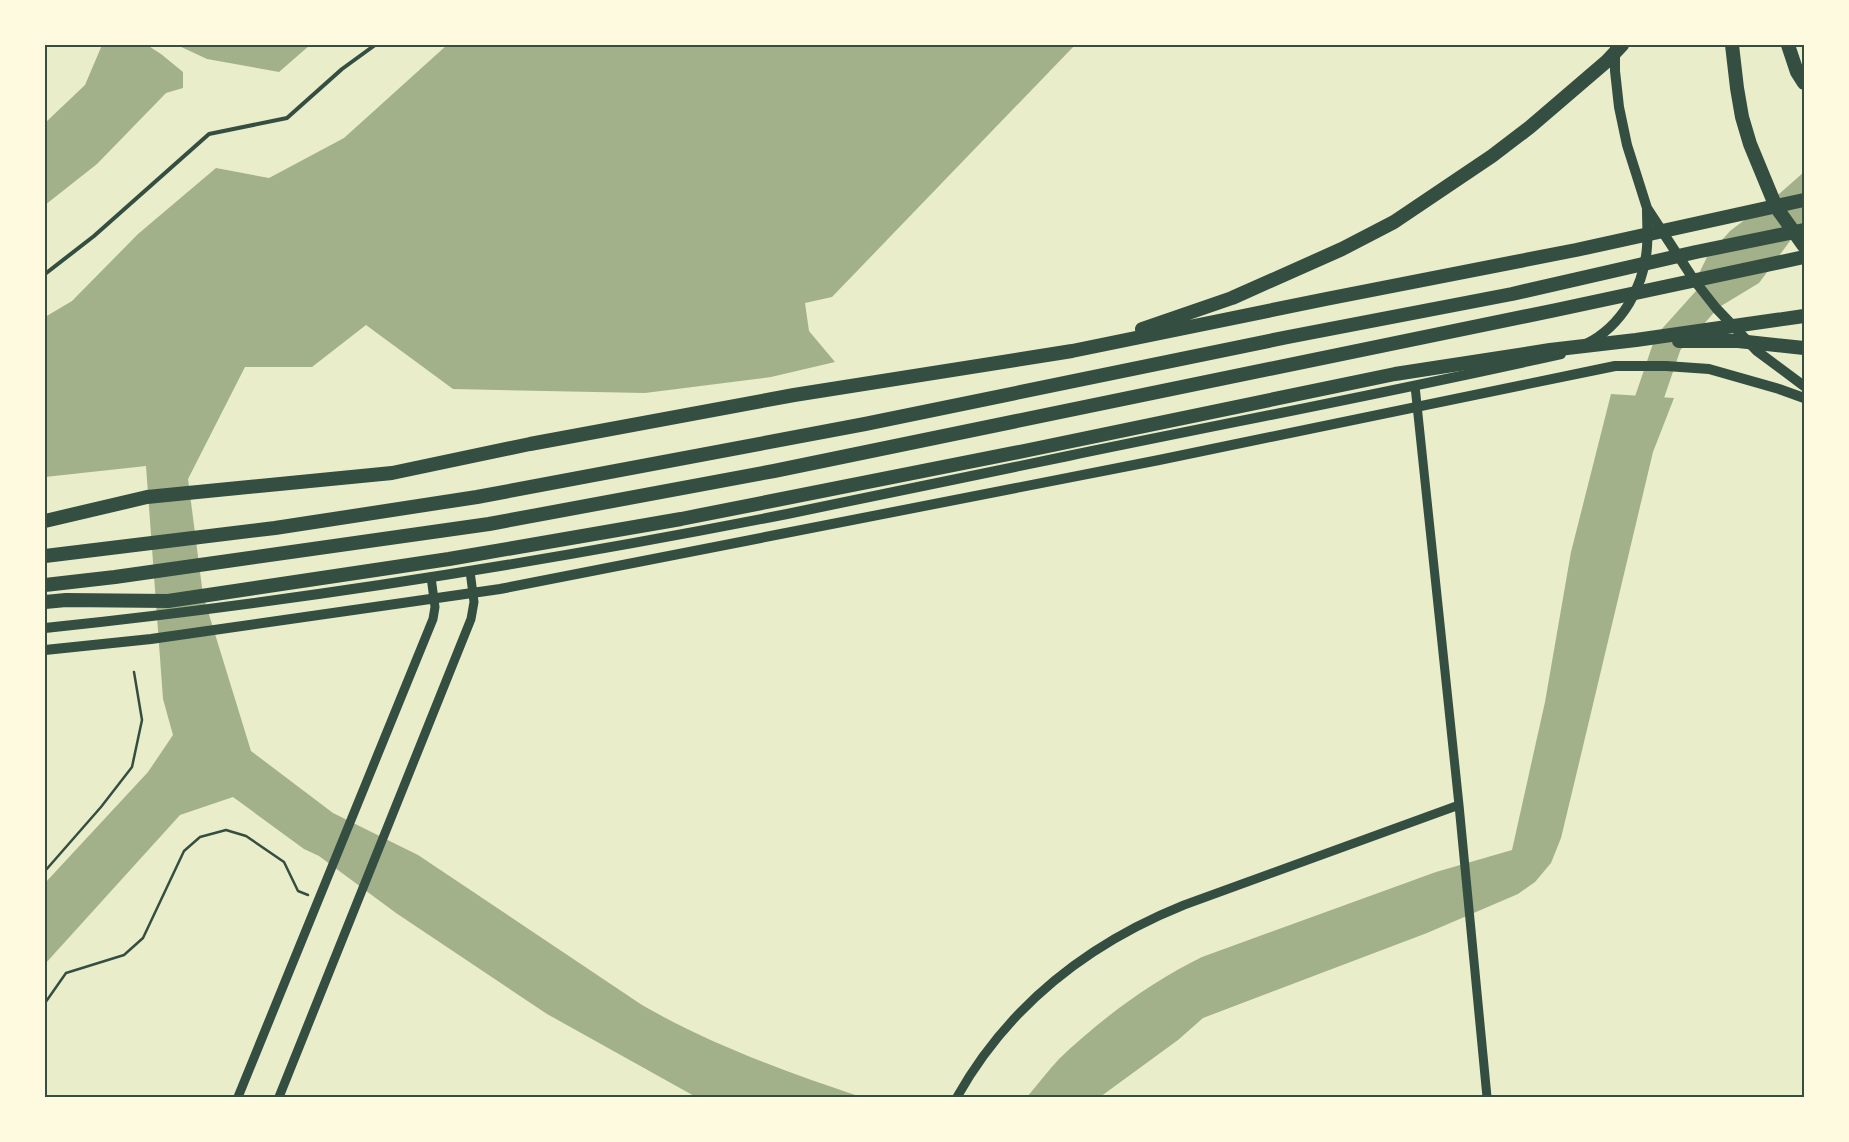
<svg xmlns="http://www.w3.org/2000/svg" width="1849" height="1142" font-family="Mulish,sans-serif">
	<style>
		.water { fill: #a3b18a }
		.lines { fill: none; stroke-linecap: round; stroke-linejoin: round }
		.river { stroke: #a3b18a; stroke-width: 28 }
		.path { stroke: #344e41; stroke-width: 2.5 }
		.service { stroke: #344e41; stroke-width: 4 }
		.tertiary { stroke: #344e41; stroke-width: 9 }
		.secondary { stroke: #344e41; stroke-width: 10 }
		.trunk { stroke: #344e41; stroke-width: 14 }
		.neatline { fill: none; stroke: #344e41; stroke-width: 2 }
	</style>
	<rect width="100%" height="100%" fill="#e9edc9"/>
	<!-- water -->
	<path class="water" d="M102,45H147L161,54L183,72V88L166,93L97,164L45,205V123L85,85Z
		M177,45H310L279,72L207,59Z
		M447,45H1075L832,297L805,303L809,331L835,362L771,377L645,393L453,389L366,325L312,367H245L188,479L203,595L251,751L333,813L418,855L642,1005C711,1045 787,1072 861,1097H696L547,1014L396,913L319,856L304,849L233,797L180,815L45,964V883L148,772L173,735L163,699L146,466L45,477V317L72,301L138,234L216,168L269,178L344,138Z
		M1804,172V222L1759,283L1721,306L1693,286L1707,257L1730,231L1779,194Z
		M1611,394L1674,398L1653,452L1580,759L1561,838L1551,863L1535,882L1518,894L1427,933L1203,1018L1178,1040L1100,1097H1027C1037,1085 1048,1071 1059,1059C1101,1019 1149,983 1202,957L1436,872L1512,850L1545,702L1571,552Z"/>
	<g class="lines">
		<!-- river -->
		<path class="river" d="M1638,431L1668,343L1729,275"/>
		<!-- path -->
		<path class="path" d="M45,871L101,807L132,767L142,720L134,672
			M45,1003L66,973L124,955L143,938L184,851L200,837L226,830L246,836L284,862L298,891L308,895"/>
		<!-- service -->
		<path class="service" d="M45,274L94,236L209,134L287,118L342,69L375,45"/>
		<!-- tertiary -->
		<path class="tertiary" d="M1415,386L1459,805L1487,1097
			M238,1097L433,619L435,607L431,577
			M279,1097L471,619L474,602L470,571
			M957,1097C1009,1005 1087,944 1184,905L1459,805"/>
		<!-- secondary -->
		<path class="secondary" d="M1615,48V71L1619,107L1627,145L1647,208L1694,280L1716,308L1757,351L1804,386
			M1586,344C1622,326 1644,287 1647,247C1648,234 1647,221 1647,208
			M45,628C293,602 543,562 787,514C881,495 974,475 1068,456C1232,422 1397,391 1561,354
			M45,650L151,639L500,589L1159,460L1615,366H1666L1709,369L1779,389L1804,398"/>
		<!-- trunk -->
		<path class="trunk" d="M1732,45L1737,88L1742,117L1750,144L1776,207L1804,246
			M1788,45L1797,72L1804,83
			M1142,329L1232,298L1342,249L1394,222L1492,156L1530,127L1607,61L1622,45
			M1679,341H1738L1804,348
			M45,521L147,497L392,473L530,444L794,395L1072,351L1326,299L1576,250L1804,200
			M45,556L275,528L477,497L865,424L1288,337L1512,294L1696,252L1804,230
			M45,585L115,577L489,524L774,471L1556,310L1804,257
			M45,602L66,600L168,601L449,559L681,519L1024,451L1395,374L1550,350L1636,340L1804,316"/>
	</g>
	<!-- border -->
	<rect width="1849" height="1142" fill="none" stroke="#fefae0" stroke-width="92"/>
	<rect x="46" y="46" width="1757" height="1050" class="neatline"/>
</svg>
